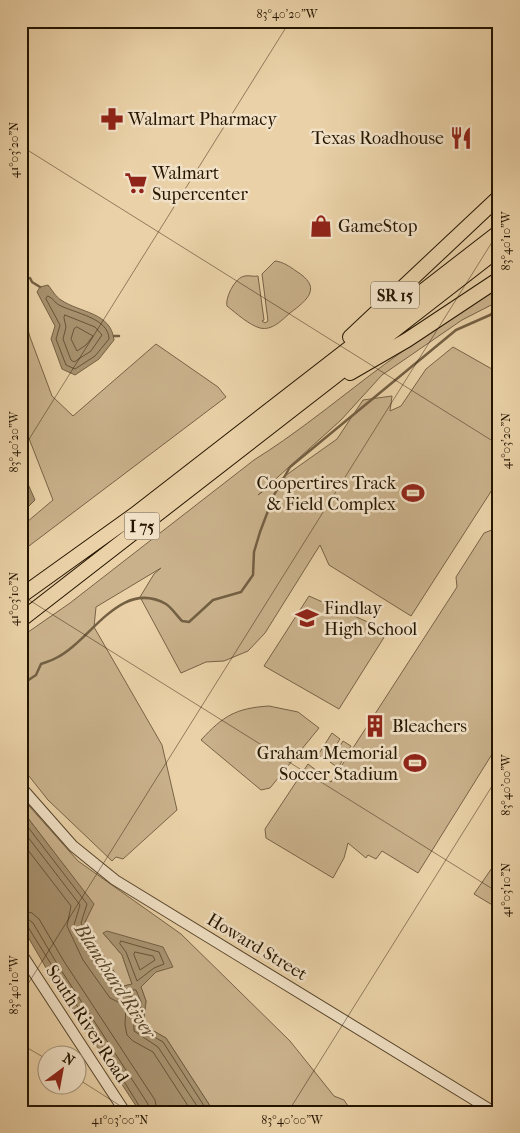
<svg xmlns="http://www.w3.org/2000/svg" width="520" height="1133" font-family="'IM FELL French Canon',serif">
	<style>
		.green { fill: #c9b18b; stroke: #776346 }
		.water { fill: #a7916e; stroke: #735f42 }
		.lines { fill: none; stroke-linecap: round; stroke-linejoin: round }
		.shore { stroke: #665337; stroke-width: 1 }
		.stream { stroke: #735f42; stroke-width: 2.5 }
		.tertiary-casing { stroke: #56442a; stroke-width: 12 }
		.motorway-casing { stroke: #251500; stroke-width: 16 }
		.tertiary { stroke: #f1e1c6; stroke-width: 10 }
		.motorway { stroke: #ead1a7; stroke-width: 14 }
		.ticks { fill: none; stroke: #251500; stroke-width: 1; stroke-opacity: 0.45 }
		.labels { text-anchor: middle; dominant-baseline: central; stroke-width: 5; stroke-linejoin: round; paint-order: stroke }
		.shield { fill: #f1e1c6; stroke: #62523b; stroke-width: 1 }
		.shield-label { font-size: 16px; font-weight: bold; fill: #251500 }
		.poi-label { font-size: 18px; fill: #251500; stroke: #f1e1c6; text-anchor: start }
		.street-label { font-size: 18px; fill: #251500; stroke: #f1e1c6 }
		.water-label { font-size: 19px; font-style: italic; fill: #59472c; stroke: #f1e1c6 }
		.neatline { fill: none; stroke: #251500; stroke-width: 2 }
		.ticks-label { font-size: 12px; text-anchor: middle; fill: #251500 }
	</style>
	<rect width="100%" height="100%" fill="#ead1a7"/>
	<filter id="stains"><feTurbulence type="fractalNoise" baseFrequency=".004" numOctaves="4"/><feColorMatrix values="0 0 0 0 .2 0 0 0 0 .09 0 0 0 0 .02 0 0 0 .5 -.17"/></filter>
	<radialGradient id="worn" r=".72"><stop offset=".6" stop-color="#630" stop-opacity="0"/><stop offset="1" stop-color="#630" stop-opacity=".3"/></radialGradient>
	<!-- green -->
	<path class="green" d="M275,261C283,262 289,266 296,271C322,287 309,299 290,313C282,320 272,331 260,328C249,325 236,313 227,306C225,298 235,277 245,276C249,275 253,277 258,276L264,320L262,321L265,323L268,321L262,274Z
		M499,288V301L462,320L382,375L341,420L258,495L337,439L363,400L392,396L390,411L401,406L426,369L453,347L499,373V479L411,616L329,565L320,545L265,633L248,651L224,661L206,662L181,673L140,597L154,574L161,568L96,607L94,627L162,745L177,810L123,859L116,857L112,861L48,800L21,766V637L70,603L254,460C294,435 331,405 369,376C410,345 454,315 499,288Z
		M21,306L30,337L52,396L73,416L156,344L218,387L226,397L21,552V527L53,500L21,418Z
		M497,528L499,529V743L418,873L382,851L376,859L368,855L366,858L348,843L344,858L333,878L266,838L265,829L308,764L331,782L457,587L456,577L484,533Z
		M309,596L388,631L339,709L264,666Z
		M269,706L298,712L319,728L270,788L261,790L201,740C223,716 236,708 269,706Z
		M332,733L340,739L326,761L318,755Z
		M343,741L351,746L338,768L330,762Z
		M21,797L78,861L181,934L290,1041L334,1096L344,1100L352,1112H214L166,1038L143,1025L146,1001L141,987L156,972L103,933L122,955L132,984L124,986L100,951L85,922L93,904L21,809Z
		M494,865L499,867V909L474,894Z"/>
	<!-- water -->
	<path class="water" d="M48,285C52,290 56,297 61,300C80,313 111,312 114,340L99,359L75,375L62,369L51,339L55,326L37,292L40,287Z
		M21,468L35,500L21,514Z
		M21,809L94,904L85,922L100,951L124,986L132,984L122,955L103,933L107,931L163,947L173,967L156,972L141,987L146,1001L143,1025L166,1038L214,1112H140L49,973L21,925Z"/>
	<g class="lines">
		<!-- shore -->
		<path class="shore" d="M48,296C53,298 55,303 59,305C74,313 109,318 109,339L95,356L75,369L66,365L56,339L60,325L46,299Z
			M65,315L95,327L102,335L91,351L74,362L71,360L63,339L66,327L64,318Z
			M77,327L93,336L86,345L77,351L71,339L74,329Z
			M21,818L87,904L81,923L95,954L120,989L136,990L141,1002L139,1028L163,1042L208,1112
			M21,828L80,905L74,925L90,957L116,994L133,997L134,1031L158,1047L201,1112
			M21,841L71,906L67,926L83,960L110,998L126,1006L125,1025L127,1035L133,1041L153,1052L192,1112
			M21,910L32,913L39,919L65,963L155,1100L157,1112
			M21,918L28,919L33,923L59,967L148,1104L150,1112
			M21,924L28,927L143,1112
			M121,941L159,952L164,964L154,968L137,981L126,952L120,944Z
			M135,952L153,956L155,960L140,970L134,955Z"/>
		<!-- stream -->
		<path class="stream" d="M30,278L32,282L40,287
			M490,315L499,308
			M114,336H119
			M21,685L36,675L41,664C46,662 51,661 56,658C91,641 120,578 166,604C172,608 177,616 182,621L189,622L213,600L241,592L253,575L254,552L260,532L274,495L290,467L456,330L490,315H499"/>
		<defs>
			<path id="tertiary" d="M21,787L73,846L115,880L494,1112
				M21,953L125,1112"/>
			<path id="motorway" d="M350,337L499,197
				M350,373L407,340L499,279
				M21,596L134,515L499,232
				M21,620L499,249"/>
		</defs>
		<!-- tertiary casing -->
		<use href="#tertiary" class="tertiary-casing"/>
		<!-- motorway casing -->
		<use href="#motorway" class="motorway-casing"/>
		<!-- tertiary -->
		<use href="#tertiary" class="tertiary"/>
		<!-- motorway -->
		<use href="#motorway" class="motorway"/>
	</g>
	<!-- ticks -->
	<path class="ticks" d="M21,146L499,445M21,452L290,21M21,595L499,893M21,995L499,231M21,1044L48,1060M78,1079L130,1112M288,1112L499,775"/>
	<!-- icons -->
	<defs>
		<symbol id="pharmacy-bare" viewBox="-9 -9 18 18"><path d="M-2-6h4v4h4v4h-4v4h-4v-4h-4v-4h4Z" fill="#8f2418" stroke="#f1e1c6" stroke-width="2.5" paint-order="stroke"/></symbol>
		<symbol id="restaurant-bare" viewBox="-9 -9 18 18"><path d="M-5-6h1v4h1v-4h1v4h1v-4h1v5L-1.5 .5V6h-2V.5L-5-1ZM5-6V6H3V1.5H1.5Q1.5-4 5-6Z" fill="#8f2418" stroke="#f1e1c6" stroke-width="2.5" paint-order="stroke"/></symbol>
		<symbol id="supermarket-bare" viewBox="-9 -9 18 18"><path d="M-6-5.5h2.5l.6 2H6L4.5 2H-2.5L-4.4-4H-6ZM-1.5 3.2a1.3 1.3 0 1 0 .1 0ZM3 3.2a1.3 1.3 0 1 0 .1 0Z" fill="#8f2418" stroke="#f1e1c6" stroke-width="2.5" paint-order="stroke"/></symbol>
		<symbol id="shop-bare" viewBox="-9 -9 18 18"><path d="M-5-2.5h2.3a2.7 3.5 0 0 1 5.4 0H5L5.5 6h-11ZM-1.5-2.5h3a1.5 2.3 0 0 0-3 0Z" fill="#8f2418" stroke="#f1e1c6" stroke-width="2.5" paint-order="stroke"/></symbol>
		<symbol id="stadium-bare" viewBox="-9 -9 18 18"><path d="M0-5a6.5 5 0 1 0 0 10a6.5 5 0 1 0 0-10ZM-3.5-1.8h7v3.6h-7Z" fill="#8f2418" stroke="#f1e1c6" stroke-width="2.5" paint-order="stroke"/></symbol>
		<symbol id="school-bare" viewBox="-9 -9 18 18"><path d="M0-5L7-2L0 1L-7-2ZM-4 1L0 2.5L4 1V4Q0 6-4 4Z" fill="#8f2418" stroke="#f1e1c6" stroke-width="2.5" paint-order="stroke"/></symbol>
		<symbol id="building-bare" viewBox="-9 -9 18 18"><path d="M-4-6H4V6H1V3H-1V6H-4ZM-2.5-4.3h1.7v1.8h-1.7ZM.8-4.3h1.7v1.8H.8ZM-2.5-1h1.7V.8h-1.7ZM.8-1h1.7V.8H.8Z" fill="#8f2418" stroke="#f1e1c6" stroke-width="2.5" paint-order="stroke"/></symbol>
	</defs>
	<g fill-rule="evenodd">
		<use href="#pharmacy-bare" x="96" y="103" width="32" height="32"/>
		<use href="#restaurant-bare" x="445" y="122" width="32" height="32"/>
		<use href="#supermarket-bare" x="120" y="167" width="32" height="32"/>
		<use href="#shop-bare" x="305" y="210" width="32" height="32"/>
		<use href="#stadium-bare" x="397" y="477" width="32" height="32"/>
		<use href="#school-bare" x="291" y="602" width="32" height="32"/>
		<use href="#building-bare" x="359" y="710" width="32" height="32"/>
		<use href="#stadium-bare" x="399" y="747" width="32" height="32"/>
	</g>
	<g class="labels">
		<!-- shield labels -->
		<g class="shield">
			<rect x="371" y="281.5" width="48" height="27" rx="4"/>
			<rect x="124.5" y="512.5" width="35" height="27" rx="4"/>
		</g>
		<g class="shield-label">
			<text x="395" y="295">SR 15</text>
			<text x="142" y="526">I 75</text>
		</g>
		<!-- poi labels -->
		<g class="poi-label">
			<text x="128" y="119">Walmart Pharmacy</text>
			<text x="444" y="138" text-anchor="end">Texas Roadhouse</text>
			<text x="152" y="173">Walmart<tspan x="152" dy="21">Supercenter</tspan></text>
			<text x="338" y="226">GameStop</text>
			<text x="396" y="483" text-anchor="end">Coopertires Track<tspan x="396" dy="21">&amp; Field Complex</tspan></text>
			<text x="324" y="608">Findlay<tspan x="324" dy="21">High School</tspan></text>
			<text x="392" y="726">Bleachers</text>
			<text x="398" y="753" text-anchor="end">Graham Memorial<tspan x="398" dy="21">Soccer Stadium</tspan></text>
		</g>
		<!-- street labels -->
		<g class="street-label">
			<text transform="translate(257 947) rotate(31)">Howard Street</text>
			<text transform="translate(87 1024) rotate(57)">South River Road</text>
		</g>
		<!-- water labels -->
		<g class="water-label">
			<text transform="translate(115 981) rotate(57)">Blanchard River</text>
		</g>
	</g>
	<!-- margin -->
	<rect width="520" height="1133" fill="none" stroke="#ead1a7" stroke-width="55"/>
	<!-- north arrow -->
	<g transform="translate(62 1070) rotate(32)"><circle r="24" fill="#f1e1c6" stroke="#9f8f77"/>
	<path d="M0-4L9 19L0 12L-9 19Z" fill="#8f2418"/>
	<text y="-8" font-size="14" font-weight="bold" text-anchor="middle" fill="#251500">N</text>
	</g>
	<rect x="28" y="28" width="464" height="1078" class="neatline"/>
	<g class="ticks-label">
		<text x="287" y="18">83°40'20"W</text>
		<text transform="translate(14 150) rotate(-90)" y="4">41°03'20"N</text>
		<text transform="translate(506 241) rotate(-90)" y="4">83°40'10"W</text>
		<text transform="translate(506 441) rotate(-90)" y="4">41°03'20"N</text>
		<text transform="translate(14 442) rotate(-90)" y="4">83°40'20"W</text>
		<text transform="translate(14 599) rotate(-90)" y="4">41°03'10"N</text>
		<text transform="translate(506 785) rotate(-90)" y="4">83°40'00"W</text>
		<text transform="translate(506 890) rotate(-90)" y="4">41°03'10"N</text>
		<text transform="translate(14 985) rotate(-90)" y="4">83°40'10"W</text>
		<text x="120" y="1124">41°03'00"N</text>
		<text x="292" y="1124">83°40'00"W</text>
	</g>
	<rect width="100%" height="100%" filter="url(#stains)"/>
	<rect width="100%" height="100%" fill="url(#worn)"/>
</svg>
